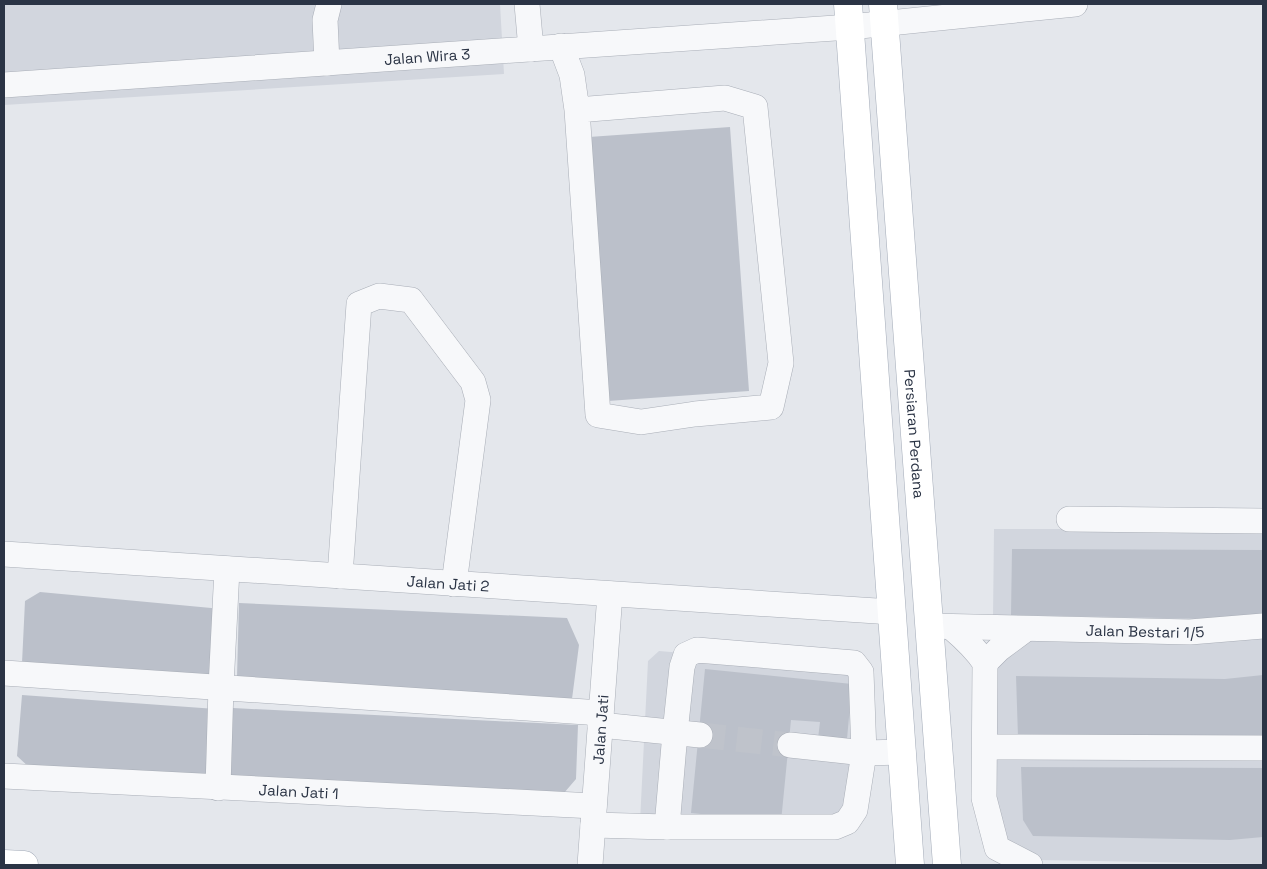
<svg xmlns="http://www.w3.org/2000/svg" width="1267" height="869" font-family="'Space Grotesk',sans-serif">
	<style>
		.built { fill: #d2d6de }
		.building { fill: #bbc0ca }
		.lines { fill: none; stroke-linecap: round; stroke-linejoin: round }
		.minor-tunnel { stroke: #bfc3cb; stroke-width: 25; stroke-dasharray: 25 12; stroke-linecap: butt }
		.minor-casing { stroke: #a9aeb7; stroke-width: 26 }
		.major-casing { stroke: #a3abb8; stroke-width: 29 }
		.minor { stroke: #f7f8fa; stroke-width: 25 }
		.major { stroke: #fff; stroke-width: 28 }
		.labels { text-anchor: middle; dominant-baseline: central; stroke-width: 5; stroke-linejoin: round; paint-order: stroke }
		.street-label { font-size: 15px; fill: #2b3445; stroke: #f4f6f9 }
	</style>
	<rect width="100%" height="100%" fill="#e4e7ec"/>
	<!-- built -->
	<path class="built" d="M4,4H500L504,74L4,105Z
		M994,529H1263V864L1038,860L1004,842L991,797Z
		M659,651L849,667L857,758L844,816L640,822L648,661Z"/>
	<!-- building -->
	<path class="building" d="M730,127L749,391L608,401L589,137Z
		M1012,549L1263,550V620L1011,615Z
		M40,592L222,609L219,680L22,663L25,601Z
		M239,603L567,618L579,645L572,699L237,677Z
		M705,669L852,684L846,750L817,747L820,722L791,720L781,822L691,813Z
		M1263,675V742L1018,737L1016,676L1225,679Z
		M22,695L216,709L213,783L31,769L17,756Z
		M233,708L578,725L576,779L558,800L228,780Z
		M1021,767L1263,768V837L1230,840L1033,836L1023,820Z"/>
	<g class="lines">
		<!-- minor-tunnel -->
		<path class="minor-tunnel" d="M700,735L790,745"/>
		<defs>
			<g id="minor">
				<path d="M527,4L531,49"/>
				<path d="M561,46L572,75L577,110L598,415L641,422L695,414L771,407L781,363L755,107L725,98L577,110"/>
				<path d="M327,63L325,20L329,4"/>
				<path id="s1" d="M4,85L850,27L1075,4"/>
				<path d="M1069,519L1263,521"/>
				<path id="s2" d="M4,554L892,612"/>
				<path d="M340,576L359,304L379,296L411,300L473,382L478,400L454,584"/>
				<path id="s3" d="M930,626L1190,632L1263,626"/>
				<path d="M951,627C964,638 976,649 985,663L984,798L997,848L1030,865"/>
				<path d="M697,650L854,663L861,672L864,753L855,810L847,822L835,827H667L675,733L682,667L686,655Z"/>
				<path d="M985,663L999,649L1026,629"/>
				<path d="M4,673L601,713"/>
				<path d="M600,725L700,735"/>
				<path d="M790,745L864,753L903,752"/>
				<path d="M985,747L1263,748"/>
				<path id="s4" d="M4,776L594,806"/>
				<path d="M218,788L221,687L227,569"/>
				<path d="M593,825L667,827"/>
				<path id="s5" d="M590,865L610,594"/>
			</g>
			<g id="major">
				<path d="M848,4L910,865"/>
				<path id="s6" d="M883,4L947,865"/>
				<path d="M4,864L24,865"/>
			</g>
		</defs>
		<!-- minor casing -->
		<use href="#minor" class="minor-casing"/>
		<!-- major casing -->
		<use href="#major" class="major-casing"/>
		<!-- minor -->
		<use href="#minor" class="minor"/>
		<!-- major -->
		<use href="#major" class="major"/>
	</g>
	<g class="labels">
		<!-- street labels -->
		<g class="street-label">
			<text stroke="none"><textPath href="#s1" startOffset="424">Jalan Wira 3</textPath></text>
			<text stroke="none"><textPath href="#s6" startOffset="431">Persiaran Perdana</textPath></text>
			<text stroke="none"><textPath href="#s2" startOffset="445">Jalan Jati 2</textPath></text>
			<text stroke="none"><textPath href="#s3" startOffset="215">Jalan Bestari 1/5</textPath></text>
			<text stroke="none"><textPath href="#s5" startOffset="136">Jalan Jati</textPath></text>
			<text stroke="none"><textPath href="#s4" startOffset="295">Jalan Jati 1</textPath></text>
		</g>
	</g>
	<!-- border -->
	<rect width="1267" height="869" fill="none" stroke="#2b3445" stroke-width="10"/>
</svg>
